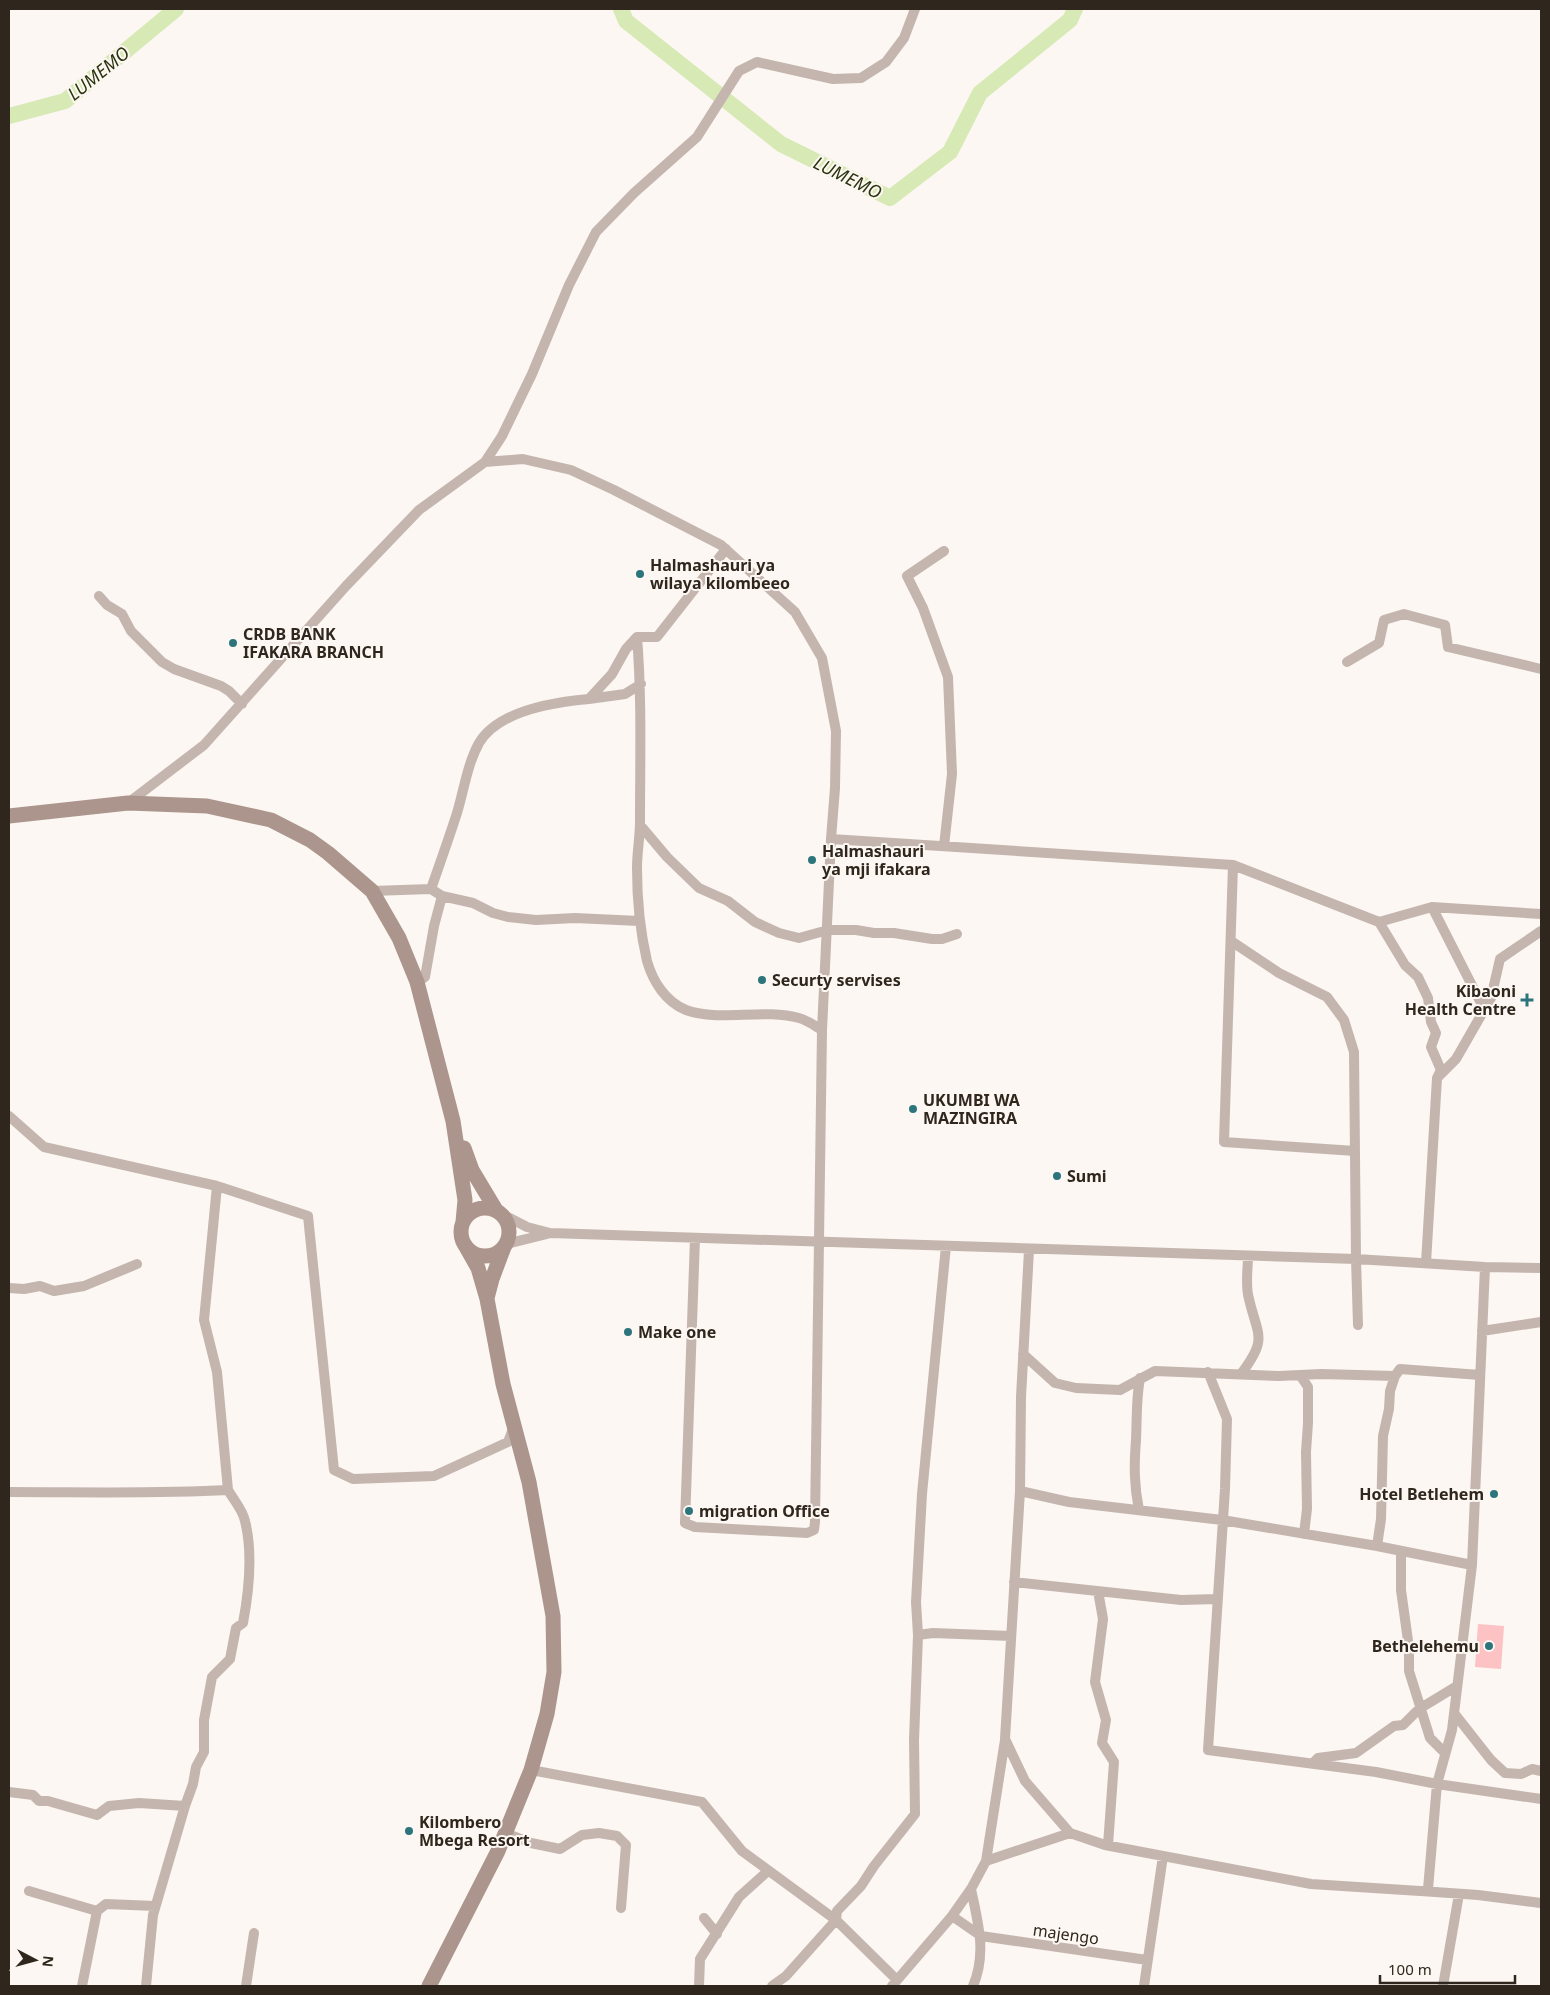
<svg xmlns="http://www.w3.org/2000/svg" width="1550" height="1995" font-family="'Noto Sans',sans-serif">
	<style>
		.pitch { fill: #fcc2c4 }
		.lines { fill: none; stroke-linecap: round; stroke-linejoin: round }
		.river { stroke: #d7e9b5; stroke-width: 16 }
		.street { stroke: #c5b5af; stroke-width: 10 }
		.secondary { stroke: #ab958c; stroke-width: 15 }
		.poi-dot { fill: #2c757c; stroke: #fcf7f2; stroke-width: 2 }
		.labels { text-anchor: middle; dominant-baseline: central; stroke-width: 4; stroke-linejoin: round; paint-order: stroke }
		.poi-label { font-size: 16px; font-weight: bold; fill: #2f271d; stroke: #fcf7f2; text-anchor: start }
		.street-label { font-size: 16px; fill: #2f271d; stroke: #fcf7f2 }
		.water-label { font-size: 18px; font-style: italic; fill: #2a350e; stroke: #fcf7f2 }
	</style>
	<rect width="100%" height="100%" fill="#fcf7f2"/>
	<!-- pitch -->
	<path class="pitch" d="M1478,1624L1504,1626L1501,1669L1475,1667Z"/>
	<g class="lines">
		<!-- river -->
		<path class="river" d="M621,9L626,21L781,144L890,198L950,152L980,93L1070,20L1075,9
			M9,116L65,101L176,9"/>
		<!-- street -->
		<path class="street" d="M485,462L523,459L571,470L614,490L721,545L795,612L822,658L836,731L835,788L831,839L822,1030L815,1522L814,1530L807,1533L695,1527L685,1523L695,1238
			M944,551L907,576L923,608L948,677L952,774L944,846
			M99,596L107,605L122,614L131,631L162,662L174,669L221,686L229,691L242,704
			M637,637C642,698 640,760 640,822C640,837 637,852 637,868C637,899 640,931 647,961C653,982 666,1002 686,1010C717,1022 764,1008 799,1018C807,1020 815,1026 822,1030
			M1347,662L1379,643L1384,620L1404,614L1445,625L1448,647L1541,669
			M589,699L625,694L641,684
			M128,803L204,745L346,586L419,510L485,462L502,436L532,374L569,285L596,232L634,193L697,137L739,71L757,62L833,79L861,78L886,62L904,38L915,9
			M640,825L667,857L699,888L728,901L755,922L779,933L799,938L828,930H856L874,933H894L932,939H942L957,934
			M831,839L1233,865L1379,922L1432,907L1541,914
			M1233,865L1224,1142L1355,1151
			M431,889C440,863 449,838 457,813C464,790 467,765 479,743C499,710 554,702 589,699L612,674L626,649L637,637H657L726,549
			M372,891L431,889L442,896L473,903L493,913L508,917L536,920L575,918L639,921
			M1432,907L1484,1009
			M1379,922L1405,965L1418,977L1428,998L1431,1022L1436,1033L1431,1047L1441,1070L1437,1078
			M1231,941L1279,973L1327,997L1344,1020L1354,1052L1356,1259L1358,1325
			M417,982L425,977L434,926L442,896
			M9,1116L44,1147L217,1186L308,1216L334,1470L353,1479L434,1476L508,1442L514,1426
			M500,1213L527,1227L550,1233L1356,1259L1485,1267L1541,1268
			M506,1244L547,1234
			M1029,1250L1021,1397L1020,1491L1005,1739L1025,1781L1070,1833L1105,1845L1311,1884L1420,1891L1428,1889L1437,1784L1452,1730L1472,1565L1485,1267
			M1426,1263L1437,1078L1456,1059L1491,998L1500,959L1541,931
			M9,1288L24,1289L40,1286L54,1291L84,1286L137,1264
			M1482,1331L1541,1322
			M1023,1354L1055,1383L1076,1388L1120,1390L1155,1371L1279,1376L1321,1374L1395,1376L1400,1369L1480,1375
			M1208,1372L1227,1419L1225,1489L1208,1750L1376,1772L1437,1784L1541,1799
			M1241,1374C1268,1338 1258,1337 1249,1299C1245,1286 1248,1269 1248,1256
			M1300,1375L1308,1387V1423L1306,1452L1307,1509L1304,1534
			M1020,1491L1069,1502L1222,1520L1377,1546L1472,1565
			M9,1492C82,1492 155,1494 228,1490L217,1372L204,1320L217,1186
			M1139,1510C1134,1485 1134,1466 1136,1440C1137,1419 1136,1399 1140,1378
			M1377,1546L1381,1519L1383,1436L1389,1409L1390,1391L1395,1376
			M1401,1551V1590L1409,1648V1671L1430,1738L1445,1753
			M1014,1582L1181,1600L1217,1599
			M1098,1591L1103,1619L1095,1682L1106,1720L1102,1743L1114,1762L1108,1845
			M918,1635L916,1602L922,1494L946,1246
			M1454,1713L1491,1760L1505,1773L1521,1774L1532,1769L1541,1771
			M1314,1762L1318,1758L1356,1753L1394,1726L1403,1725L1419,1709L1457,1686
			M531,1770L702,1802L742,1851L836,1920L837,1911L861,1886L874,1866L915,1814L914,1740L918,1635L933,1633L1011,1636
			M9,1792L33,1795L39,1801H48L97,1815L109,1806L139,1803L185,1806L193,1784L196,1767L204,1752V1720L212,1677L230,1659L236,1628L243,1623C249,1591 253,1553 245,1521C243,1510 233,1499 228,1490
			M505,1833L531,1843L560,1849L582,1835L599,1833L617,1836L626,1845L621,1908
			M986,1861L1005,1740
			M971,1889C978,1923 987,1953 973,1986
			M29,1891L97,1911
			M1421,1891L1478,1895L1541,1903
			M952,1916L981,1936L1147,1960
			M704,1918L717,1934
			M82,1986L97,1911L106,1904L155,1906
			M146,1986L153,1915L185,1806
			M246,1986L254,1933
			M699,1986L700,1959L739,1897L768,1871
			M772,1986L786,1976L836,1920L897,1980
			M892,1986L952,1916L971,1889L986,1861L1070,1833
			M1144,1986L1163,1856
			M1443,1986L1459,1894"/>
		<!-- secondary -->
		<path class="secondary" d="M9,816L128,803L207,806L271,820L310,840L328,853L372,891L399,938L417,982L453,1121L465,1200L463,1222
			M464,1148L472,1170L496,1210
			M461 1232a24 24 0 1 1 48 0a24 24 0 1 1-48 0Z
			M487,1298L492,1279L504,1247
			M429,1986L498,1851L531,1770L547,1714L554,1672L553,1616L529,1482L503,1384L487,1299L478,1268L465,1245"/>
	</g>
	<!-- markers -->
	<g class="poi-dot">
		<circle cx="640" cy="574" r="5"/>
		<circle cx="233" cy="643" r="5"/>
		<circle cx="812" cy="860" r="5"/>
		<circle cx="762" cy="980" r="5"/>
		<path d="M1524.5 992.5h5v5h5v5h-5v5h-5v-5h-5v-5h5z"/>
		<circle cx="913" cy="1109" r="5"/>
		<circle cx="1057" cy="1176" r="5"/>
		<circle cx="628" cy="1332" r="5"/>
		<circle cx="1494" cy="1494" r="5"/>
		<circle cx="689" cy="1511" r="5"/>
		<circle cx="1489" cy="1646" r="5"/>
		<circle cx="409" cy="1831" r="5"/>
	</g>
	<g class="labels">
		<!-- poi labels -->
		<g class="poi-label">
			<text x="650" y="565">Halmashauri ya<tspan x="650" dy="18">wilaya kilombeeo</tspan></text>
			<text x="243" y="634">CRDB BANK<tspan x="243" dy="18">IFAKARA BRANCH</tspan></text>
			<text x="822" y="851">Halmashauri<tspan x="822" dy="18">ya mji ifakara</tspan></text>
			<text x="772" y="980">Securty servises</text>
			<text x="1516" y="991" text-anchor="end">Kibaoni<tspan x="1516" dy="18">Health Centre</tspan></text>
			<text x="923" y="1100">UKUMBI WA<tspan x="923" dy="18">MAZINGIRA</tspan></text>
			<text x="1067" y="1176">Sumi</text>
			<text x="638" y="1332">Make one</text>
			<text x="1484" y="1494" text-anchor="end">Hotel Betlehem</text>
			<text x="699" y="1511">migration Office</text>
			<text x="1479" y="1646" text-anchor="end">Bethelehemu</text>
			<text x="419" y="1822">Kilombero<tspan x="419" dy="18">Mbega Resort</tspan></text>
		</g>
		<!-- street labels -->
		<g class="street-label">
			<text transform="translate(1066 1934) rotate(8)">majengo</text>
		</g>
		<!-- water labels -->
		<g class="water-label">
			<text transform="translate(98 73) rotate(-39)">LUMEMO</text>
			<text transform="translate(848 177) rotate(26)">LUMEMO</text>
		</g>
	</g>
	<!-- border -->
	<rect width="1550" height="1995" fill="none" stroke="#2f271d" stroke-width="20"/>
	<!-- north arrow -->
	<g transform="translate(35 1960) rotate(96)" stroke="#fcf7f2" stroke-width="4" paint-order="stroke">
	<path d="M0-4L9 19L0 12L-9 19Z" fill="#2f271d"/>
	<text y="-8" font-size="14" font-weight="bold" text-anchor="middle" fill="#2f271d">N</text>
	</g>
	<!-- scale -->
	<path d="M1380 1975v8h135v-8" fill="none" stroke="#2f271d" stroke-width="2.5"/>
	<text x="1388" y="1975" font-size="15" fill="#2f271d" stroke="#fcf7f2" stroke-width="4" paint-order="stroke">100 m</text>
</svg>
